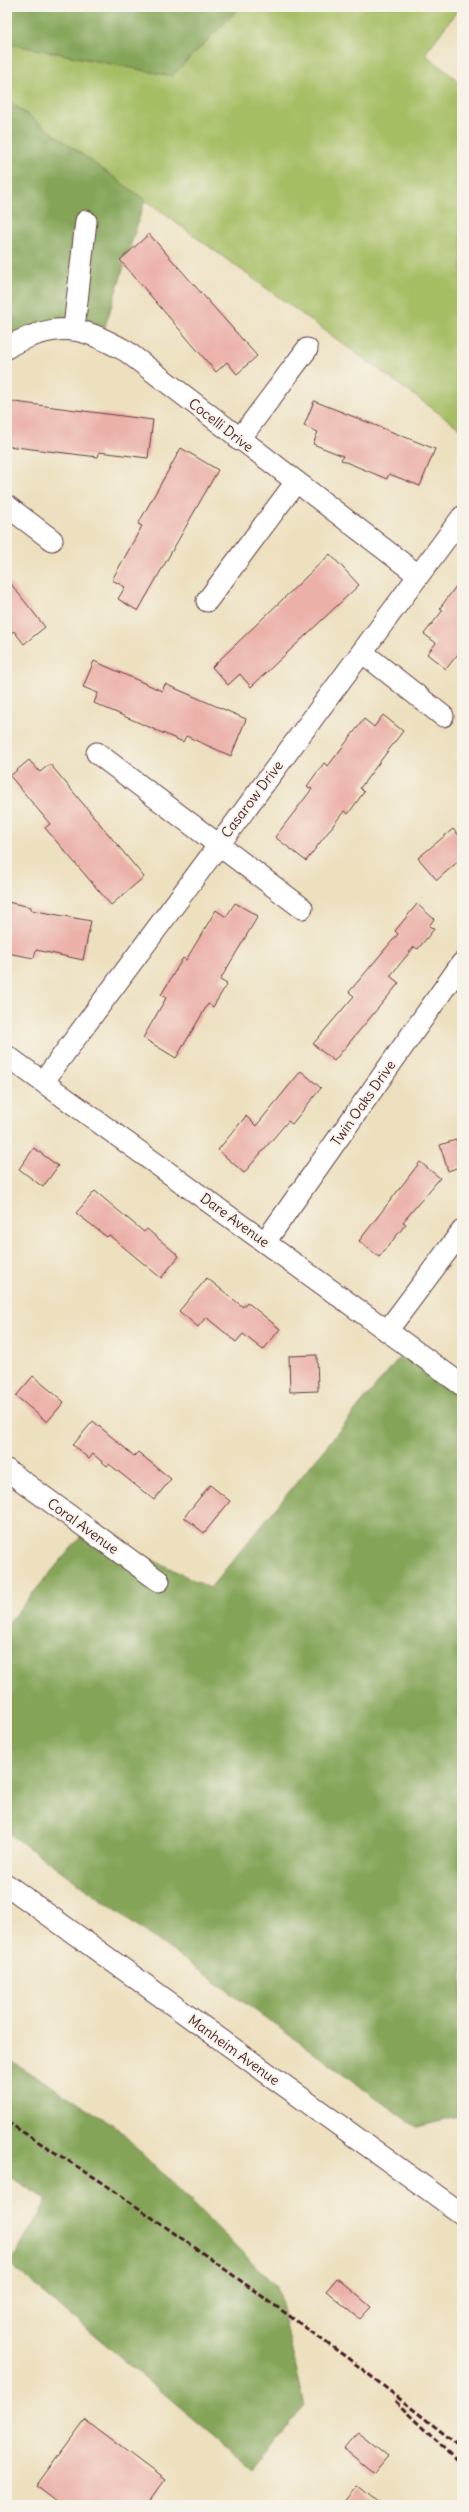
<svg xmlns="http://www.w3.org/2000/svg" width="469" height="2512" font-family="Delius,sans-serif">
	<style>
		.green { fill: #a5be63; stroke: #786e47 }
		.forest { fill: #84a559; stroke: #676242 }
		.building { fill: #ebb0a8 }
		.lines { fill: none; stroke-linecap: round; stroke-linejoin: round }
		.minor-casing { stroke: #623c41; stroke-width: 23 }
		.minor { stroke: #fff; stroke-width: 21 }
		.rail { stroke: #4a1f2b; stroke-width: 3; stroke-dasharray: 6 3; stroke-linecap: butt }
		.labels { text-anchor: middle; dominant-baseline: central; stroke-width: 4; stroke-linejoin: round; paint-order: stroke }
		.street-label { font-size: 14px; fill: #4a1f2b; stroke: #f7f3e8 }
	</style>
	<rect width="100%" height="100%" fill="#f7f3e8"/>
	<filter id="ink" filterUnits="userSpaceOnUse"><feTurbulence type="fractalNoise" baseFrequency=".025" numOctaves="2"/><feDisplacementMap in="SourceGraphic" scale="8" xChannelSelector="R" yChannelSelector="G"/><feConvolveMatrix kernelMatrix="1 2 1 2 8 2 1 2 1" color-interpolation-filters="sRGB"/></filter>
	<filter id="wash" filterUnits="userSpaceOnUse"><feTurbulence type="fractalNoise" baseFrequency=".012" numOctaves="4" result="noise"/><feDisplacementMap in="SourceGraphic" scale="16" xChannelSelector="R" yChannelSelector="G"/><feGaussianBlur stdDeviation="0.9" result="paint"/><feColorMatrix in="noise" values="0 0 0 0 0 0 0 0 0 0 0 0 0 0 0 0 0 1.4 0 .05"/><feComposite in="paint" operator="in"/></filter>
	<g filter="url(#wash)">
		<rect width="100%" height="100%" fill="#ede0bf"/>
		<!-- green -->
		<path class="green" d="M240,7H460L425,54L462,84V430L7,100V45L10,44L172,76Z"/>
		<!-- forest -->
		<path class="forest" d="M7,7H240L172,76L10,44L7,45Z
			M7,100L145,200L103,333L16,338L7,330Z
			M407,1348L462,1388V2116L417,2127L7,1832V1624L88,1528L210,1588Z
			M7,2058L115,2126L277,2287L305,2405L251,2467L10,2264L47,2200L7,2175Z"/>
		<g id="blocks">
			<!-- building -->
			<path class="building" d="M149,234L257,356L237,374L227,362L216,372L120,260Z
				M7,401L153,420L148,458L99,452L98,457L7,446Z
				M314,401L435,449L420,486L389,474L387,479L341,460L343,456L313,444L318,432L304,426Z
				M181,448L218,470L138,611L118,599L125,587L112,580L142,526L138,524Z
				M330,554L359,585L251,687L240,674L228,685L212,667Z
				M462,578V649L446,669L427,654L436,643L424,634L443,610L440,608Z
				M7,579L45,627L24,644L14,631L7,637Z
				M94,661L162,691L165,684L246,719L231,756L186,736L183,742L94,703L98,693L83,687Z
				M383,715L403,731L360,788L364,792L348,814L344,811L306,861L275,837L312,789L307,786L324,763L328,766L364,719L374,727Z
				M29,760L40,772L50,764L144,877L111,905L45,828L50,824L10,776Z
				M453,829L462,839V858L437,880L418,858Z
				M7,902L31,907V910L91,921L83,960L36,950L34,958L7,953Z
				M235,903L258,916L220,980L227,984L213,1007L208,1004L176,1058L143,1038L166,998L161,995L183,958L186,960L216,910L226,917Z
				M417,904L434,919L429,926L434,929L418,949L414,947L390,976L399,983L334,1061L313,1044L354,996L349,992L398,934L395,931Z
				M301,1071L321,1088L292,1124L288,1121L244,1173L218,1150L246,1116L256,1126Z
				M462,1138V1166L448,1171L440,1145Z
				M34,1148L58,1166L43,1187L19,1169Z
				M420,1162L440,1178L403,1222L406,1224L379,1257L359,1241Z
				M95,1191L144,1232L147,1229L179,1256L161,1278L109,1235L107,1237L76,1213Z
				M207,1278L243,1307L247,1302L280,1329L263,1350L243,1334L236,1342L206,1317L198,1327L179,1311Z
				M317,1355L318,1391L290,1392L289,1356Z
				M33,1376L64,1402L47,1422L16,1396Z
				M93,1421L134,1456L138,1452L171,1479L154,1500L109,1464L107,1466L93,1454L89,1459L73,1445Z
				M210,1485L230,1501L204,1533L184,1517Z
				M337,2278L371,2307L360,2319L326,2291Z
				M85,2420L165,2480L147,2505H61L36,2486Z
				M358,2432L388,2456L374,2473L344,2449Z
				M357,2486L380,2505H341Z"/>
		</g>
	</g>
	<g filter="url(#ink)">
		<use href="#blocks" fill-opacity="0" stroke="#623c41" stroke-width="1"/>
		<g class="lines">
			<defs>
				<path id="minor" d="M74,328L86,221
					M7,348C13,343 22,340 29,337C68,321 91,332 126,351L418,575
					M239,440L307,349
					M7,506L52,540
					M207,601L296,482
					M362,652L443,716
					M97,753L302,908
					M7,1056L462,1385
					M43,1082L462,517
					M265,1242L462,963
					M387,1331L462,1231
					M7,1470L159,1581
					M7,1885L462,2214"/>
			</defs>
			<!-- minor casing -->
			<use href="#minor" class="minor-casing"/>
			<!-- minor -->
			<use href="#minor" class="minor"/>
			<!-- rail -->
			<path class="rail" d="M7,2122L100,2181L194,2247L353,2362L462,2448
				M395,2401L462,2466"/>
		</g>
	</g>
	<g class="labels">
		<!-- street labels -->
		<g class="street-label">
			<text transform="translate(221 425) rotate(38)">Cocelli Drive</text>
			<text transform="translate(252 799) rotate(-53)">Casarow Drive</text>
			<text transform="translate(363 1103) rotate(-55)">Twin Oaks Drive</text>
			<text transform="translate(235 1220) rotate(36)">Dare Avenue</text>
			<text transform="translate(83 1526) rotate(36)">Coral Avenue</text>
			<text transform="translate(234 2050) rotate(36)">Manheim Avenue</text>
		</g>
	</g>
	<!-- margin -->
	<rect width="469" height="2512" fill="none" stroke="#f7f3e8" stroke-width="24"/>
</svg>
